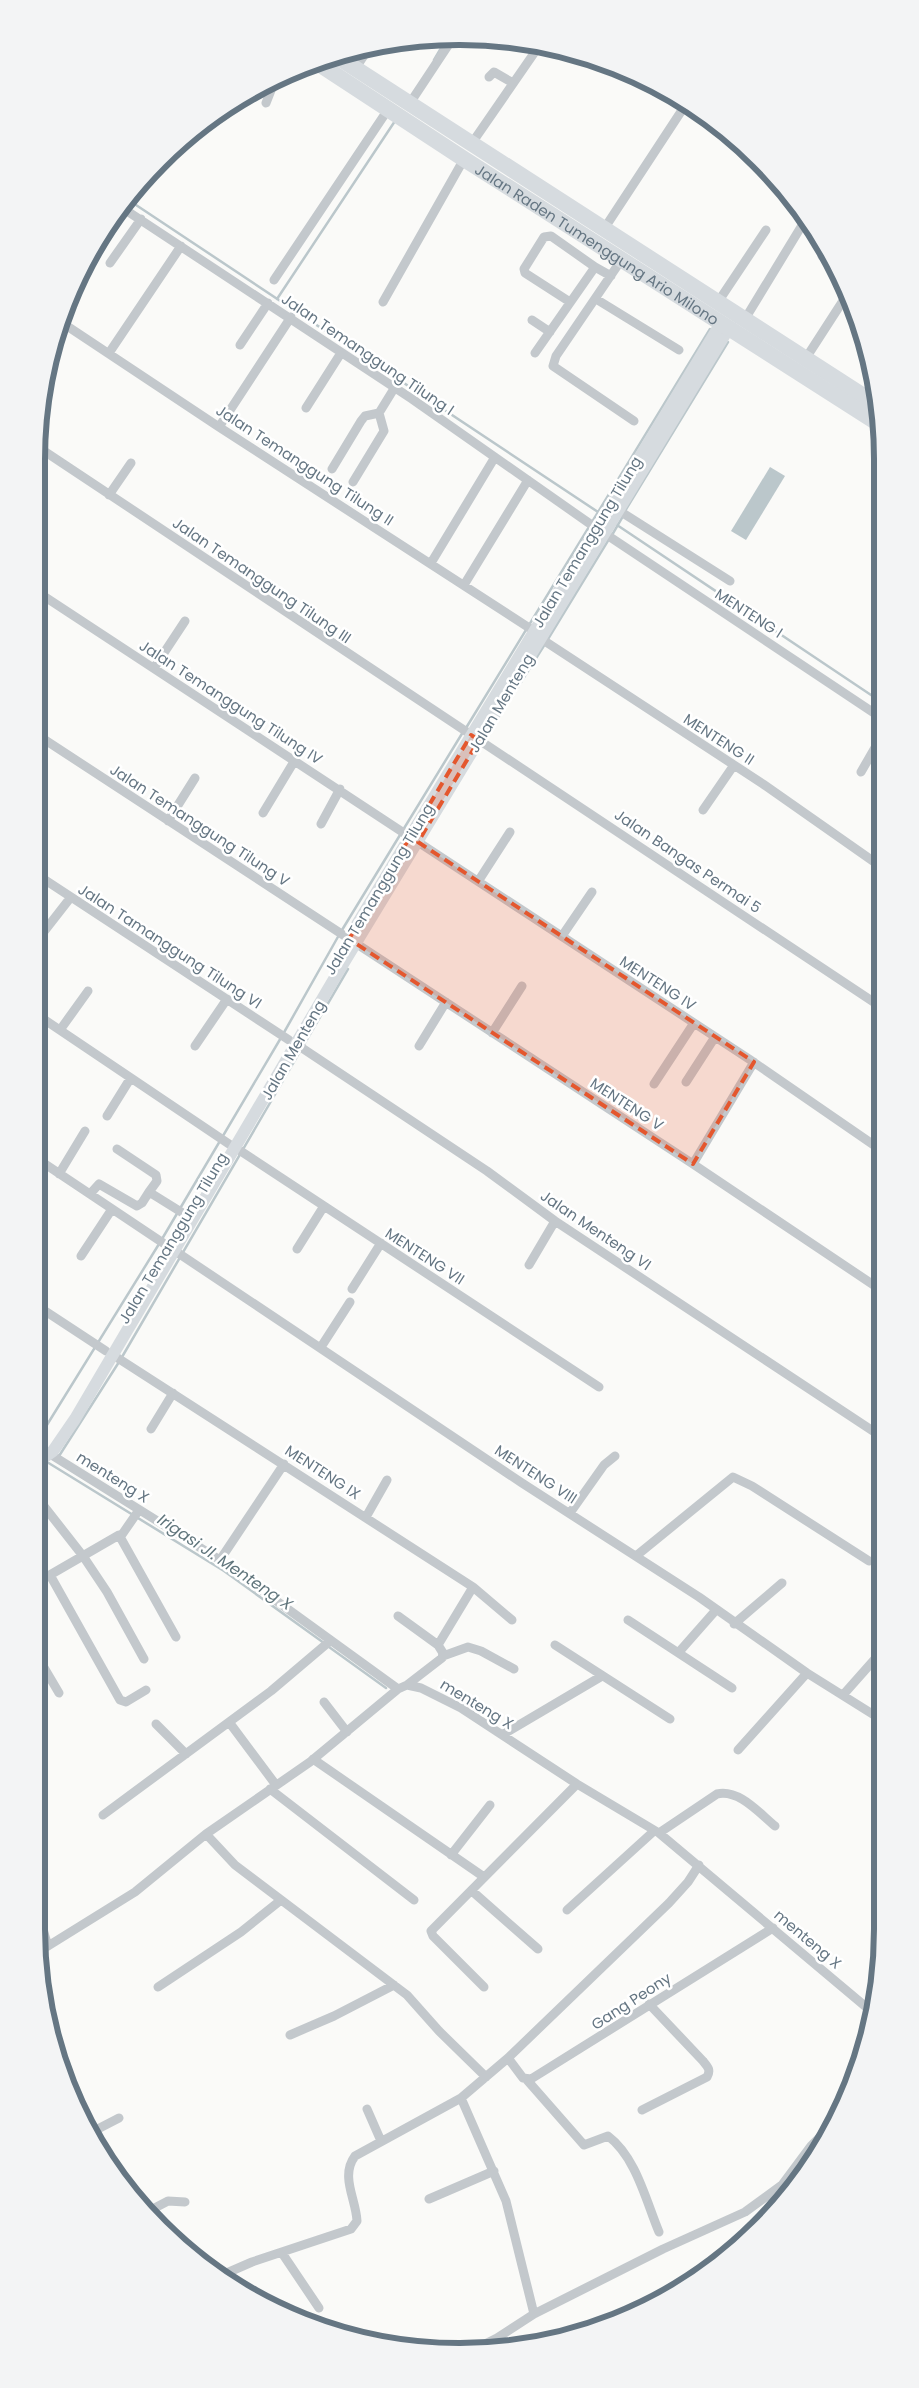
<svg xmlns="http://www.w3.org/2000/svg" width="919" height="2388" font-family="Poppins,sans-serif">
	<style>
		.water { fill: #bbc7cb }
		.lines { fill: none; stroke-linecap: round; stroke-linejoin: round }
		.stream { stroke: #bbc7cb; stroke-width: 2.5 }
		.street { stroke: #c3c8cc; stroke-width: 9 }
		.secondary { stroke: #d6dbdf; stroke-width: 12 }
		.highway { stroke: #d6dbdf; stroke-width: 16 }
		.marked { fill: #e4572e; fill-opacity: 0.2; stroke: #e4572e; stroke-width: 4; stroke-dasharray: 10 6; stroke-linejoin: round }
		.labels { text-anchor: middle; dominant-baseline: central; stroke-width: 5; stroke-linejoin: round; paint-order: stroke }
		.street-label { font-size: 15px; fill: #657683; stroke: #fff }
		.water-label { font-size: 16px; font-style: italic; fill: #60757c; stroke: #fff }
		.rim { fill: none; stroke: #657683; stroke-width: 6 }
	</style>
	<rect width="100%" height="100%" fill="#fafaf8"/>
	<!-- water -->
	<path class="water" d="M770,467L785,476L746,540L731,531Z"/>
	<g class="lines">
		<!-- stream -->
		<path class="stream" d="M434,60L447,38
			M127,199L598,512
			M277,299L395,121
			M625,511L728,342
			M617,525L880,701
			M612,535L623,516
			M548,639L609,539
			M516,690L545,644
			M466,728L710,329
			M403,830L463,732
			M342,930L400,835
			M162,1239L282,1036L339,935
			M122,1357L348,969
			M37,1441L159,1244
			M59,1456L119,1362
			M47,1462L224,1571L324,1643
			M329,1647L386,1688"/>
		<!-- street -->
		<path class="street" d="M355,69L369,48
			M489,77L494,72L513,83
			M266,103L275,80
			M410,103L453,38
			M472,143L539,46
			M121,207L412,399L596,528
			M604,229L686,104
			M822,256L824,254
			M622,259L556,356L553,366L634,421
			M110,263L141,219
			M274,280L389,108
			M596,299L679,350
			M383,302L464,159
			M570,302L525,273L524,269L544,237L551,236L595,267
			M718,302L766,230
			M745,319L804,222
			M532,320L550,332
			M61,322L219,427L534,631
			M240,345L268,303
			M109,353L181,246
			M535,353L595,267L611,276
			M806,358L848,293
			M306,408L341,353
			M379,413L395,387
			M219,427L291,317
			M38,447L881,1007
			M332,469L361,421L365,416L379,413L384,431L353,482
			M109,495L131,463
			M618,510L730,581
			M604,533L880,717
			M431,563L495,457
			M464,585L528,480
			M36,591L410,837
			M540,638L763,784L880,866
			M154,668L185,621
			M36,734L693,1164L881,1290
			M861,772L880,739
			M703,810L734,765
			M263,813L295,760
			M168,821L195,778
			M321,824L340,789
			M36,829L39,825
			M418,842L749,1059L881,1150
			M36,874L289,1040
			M479,880L510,832
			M562,936L592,892
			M39,938L71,897
			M36,1014L229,1144
			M60,1030L88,991
			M492,1033L522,986
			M296,1044L487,1171L555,1221L882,1437
			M195,1046L227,999
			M419,1046L446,1002
			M686,1082L715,1037
			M654,1084L694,1023
			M107,1116L130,1079
			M236,1148L599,1387
			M117,1149L156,1175L157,1181L149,1192
			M36,1158L522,1483L699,1597L807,1673L882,1720
			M693,1164L754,1062
			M59,1174L85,1131
			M90,1194L99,1184L137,1206L142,1203L149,1192L186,1215
			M297,1249L324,1206
			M81,1256L112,1209
			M529,1265L555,1221
			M352,1289L381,1243
			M36,1305L106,1351
			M321,1347L350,1302
			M113,1355L473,1587L512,1620
			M151,1429L173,1393
			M36,1442L43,1450
			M50,1454L220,1560L398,1689L407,1685L421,1688L461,1708L577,1784L659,1833L872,2012
			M36,1496L83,1556L107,1592L144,1659
			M570,1513L604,1465L615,1456
			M366,1517L387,1480
			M121,1536L139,1510
			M636,1556L733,1477L752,1486L869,1561
			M220,1560L284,1464
			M50,1575L120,1700L126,1702L146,1690
			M36,1583L119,1535L176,1637
			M398,1616L438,1645L443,1653L442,1658L407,1685
			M628,1620L732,1688
			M734,1624L782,1583
			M438,1645L473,1587
			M555,1645L670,1719
			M679,1652L716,1610
			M36,1654L59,1693
			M443,1656L468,1647L481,1651L514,1669
			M843,1695L882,1651
			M324,1702L347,1732
			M229,1722L276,1785
			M156,1724L186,1754
			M502,1735L602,1676
			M738,1750L807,1673
			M313,1759L484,1877
			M270,1789L414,1900
			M103,1815L271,1691L330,1641
			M659,1833L717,1794C739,1789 759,1813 775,1826
			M206,1834L235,1865L407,1995L439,2031L486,2077
			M451,1855L490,1805
			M472,1891L538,1949
			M36,1907L48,1946L40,1949
			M567,1910L654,1831
			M48,1946L135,1892L206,1834L310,1762L398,1689
			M158,1987L241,1932L281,1900
			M484,1987L433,1936L431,1931L577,1784
			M290,2035L334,2016L394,1985
			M508,2058L523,2078L531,2079L773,1928
			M527,2080L584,2145L608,2136C636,2157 646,2201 659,2232
			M367,2109L381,2141
			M642,2110L707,2077C711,2070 708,2067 703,2061L649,2004
			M90,2133L119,2118
			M429,2199L494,2171
			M147,2212L168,2201L185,2202
			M282,2253L319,2308
			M235,2284L229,2272L252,2262L351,2229L357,2221C356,2199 340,2176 355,2156L461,2098
			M534,2314L663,2249L745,2212L782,2185L811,2146L835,2122
			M481,2346L497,2338L534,2314L506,2201L461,2098L508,2058L669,1903L688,1882L699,1865"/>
		<!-- secondary -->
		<path class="secondary" d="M353,931L721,323
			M36,1463L53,1451L75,1419L337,974L729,328"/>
		<!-- highway -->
		<g class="highway">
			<path d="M336,56L879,406"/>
			<path id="s1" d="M316,62L464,159L879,424"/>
		</g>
	</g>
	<!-- marked area -->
	<path class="marked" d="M471,735L479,740L418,842L754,1062L693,1164L349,939Z"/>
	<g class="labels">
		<!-- street labels -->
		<g class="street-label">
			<text stroke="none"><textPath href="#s1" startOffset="335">Jalan Raden Tumenggung Ario Milono</textPath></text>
			<text transform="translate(368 354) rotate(34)">Jalan Temanggung Tilung I</text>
			<text transform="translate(305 465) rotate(33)">Jalan Temanggung Tilung II</text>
			<text transform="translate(587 542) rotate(-59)">Jalan Temanggung Tilung</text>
			<text transform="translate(262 580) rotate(34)">Jalan Temanggung Tilung III</text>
			<text transform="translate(749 613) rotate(33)">MENTENG I</text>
			<text transform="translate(231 702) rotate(33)">Jalan Temanggung Tilung IV</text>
			<text transform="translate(501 703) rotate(-59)">Jalan Menteng</text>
			<text transform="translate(719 739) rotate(33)">MENTENG II</text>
			<text transform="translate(200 825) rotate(33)">Jalan Temanggung Tilung V</text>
			<text transform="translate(688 861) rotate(34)">Jalan Bangas Permai 5</text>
			<text transform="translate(379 889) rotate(-59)">Jalan Temanggung Tilung</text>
			<text transform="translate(170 946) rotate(33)">Jalan Tamanggung Tilung VI</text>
			<text transform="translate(658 983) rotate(33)">MENTENG IV</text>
			<text transform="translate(293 1050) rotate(-60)">Jalan Menteng</text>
			<text transform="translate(627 1104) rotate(33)">MENTENG V</text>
			<text transform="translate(596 1230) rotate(34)">Jalan Menteng VI</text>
			<text transform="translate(173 1238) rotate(-59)">Jalan Temanggung Tilung</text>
			<text transform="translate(425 1256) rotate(33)">MENTENG VII</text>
			<text transform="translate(323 1472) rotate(33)">MENTENG IX</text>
			<text transform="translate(536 1474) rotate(33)">MENTENG VIII</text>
			<text transform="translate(113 1477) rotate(32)">menteng X</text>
			<text transform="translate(477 1704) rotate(31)">menteng X</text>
			<text transform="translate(808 1939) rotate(40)">menteng X</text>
			<text transform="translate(631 2001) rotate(-33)">Gang Peony</text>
		</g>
		<!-- water labels -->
		<g class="water-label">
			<text transform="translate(225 1562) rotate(34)">Irigasi Jl. Menteng X</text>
		</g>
	</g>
	<!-- crop -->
	<path d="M0 0H919V2388H0ZM459 45H460A414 414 0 0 1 874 459V1929A414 414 0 0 1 460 2343H459A414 414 0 0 1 45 1929V459A414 414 0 0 1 459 45Z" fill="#f3f4f5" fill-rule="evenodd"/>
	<path class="rim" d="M459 45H460A414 414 0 0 1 874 459V1929A414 414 0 0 1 460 2343H459A414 414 0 0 1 45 1929V459A414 414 0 0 1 459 45Z"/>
</svg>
